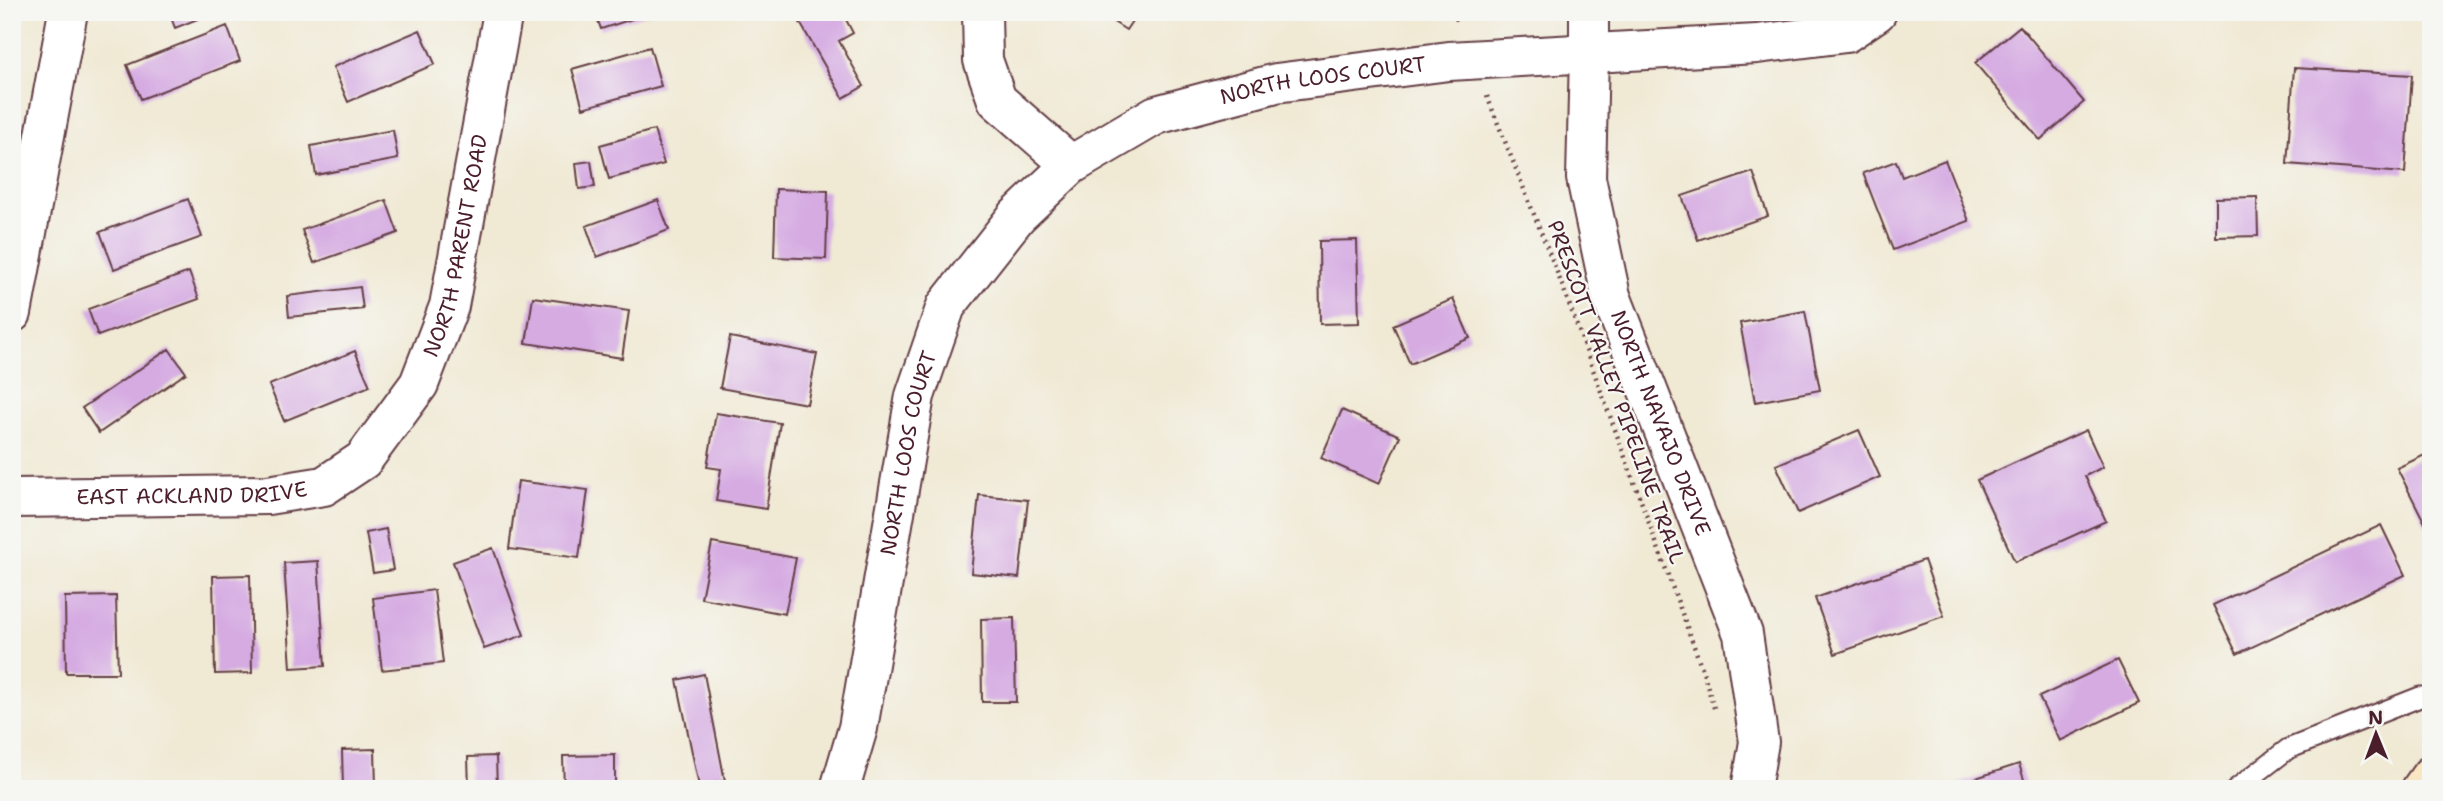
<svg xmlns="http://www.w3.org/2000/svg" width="2443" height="801" font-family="'Shantell Sans',sans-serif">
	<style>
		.building { fill: #d5abe2 }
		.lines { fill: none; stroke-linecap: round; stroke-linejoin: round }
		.service-casing { stroke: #633d44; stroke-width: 23 }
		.minor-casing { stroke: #633d44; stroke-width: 42 }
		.tertiary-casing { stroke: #633d44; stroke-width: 42 }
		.secondary-casing { stroke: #633d44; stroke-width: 42 }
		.path { stroke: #633d44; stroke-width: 4.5; stroke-dasharray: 2 5; stroke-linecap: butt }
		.service { stroke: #fff; stroke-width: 19 }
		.minor { stroke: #fff; stroke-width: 38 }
		.tertiary { stroke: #fff; stroke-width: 38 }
		.secondary { stroke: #f9e7c3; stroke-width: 38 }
		.labels { text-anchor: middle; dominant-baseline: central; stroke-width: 5; stroke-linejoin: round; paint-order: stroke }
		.street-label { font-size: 21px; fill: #4a1f2b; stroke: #f6f6f2 }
	</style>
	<rect width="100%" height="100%" fill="#f6f6f2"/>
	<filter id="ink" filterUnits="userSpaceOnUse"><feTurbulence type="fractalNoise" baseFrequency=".0143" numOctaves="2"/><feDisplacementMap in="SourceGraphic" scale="14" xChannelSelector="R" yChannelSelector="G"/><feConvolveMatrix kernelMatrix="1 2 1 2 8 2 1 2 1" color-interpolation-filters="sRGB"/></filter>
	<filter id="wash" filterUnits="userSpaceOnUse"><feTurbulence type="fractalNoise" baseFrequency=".00686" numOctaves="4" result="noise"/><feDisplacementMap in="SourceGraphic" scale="28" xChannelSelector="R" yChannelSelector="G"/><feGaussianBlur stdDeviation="1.57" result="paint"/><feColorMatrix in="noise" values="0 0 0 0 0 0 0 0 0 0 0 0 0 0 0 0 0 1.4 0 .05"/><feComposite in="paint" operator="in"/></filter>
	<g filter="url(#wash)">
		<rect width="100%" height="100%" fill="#f0e9d4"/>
		<g id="blocks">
			<!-- building -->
			<path class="building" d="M169,12H215L175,28Z
				M595,12H650L651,13L601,29Z
				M794,12H842L853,33L839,41L864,86L843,98Z
				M1098,12H1138L1126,30Z
				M227,26L240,61L141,99L127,65Z
				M2020,26L2084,102L2040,140L1975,63Z
				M420,30L435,64L348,102L333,67Z
				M650,47L661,86L583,108L572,69Z
				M2294,68L2412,75L2405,173L2287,164Z
				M393,130L398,159L316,175L311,146Z
				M654,130L664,164L609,179L600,145Z
				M1945,160L1969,221L1893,250L1863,173L1896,161L1902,177Z
				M591,161L595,187L579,189L576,163Z
				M1753,172L1768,216L1698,240L1682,196Z
				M776,189L828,191L826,259L774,257Z
				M2257,197L2258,236L2216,237V198Z
				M188,199L202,237L114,269L100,232Z
				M386,200L398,233L314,263L302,230Z
				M658,200L669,230L597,257L586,226Z
				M1357,240L1359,323L1320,324L1319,241Z
				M189,272L199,299L98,336L88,309Z
				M360,287L363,309L289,317L287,296Z
				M533,297L629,311L622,358L526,343Z
				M1453,299L1470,338L1410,364L1393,325Z
				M1805,311L1820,390L1755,402L1740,323Z
				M730,337L817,354L807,404L720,388Z
				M169,349L186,373L99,433L82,408Z
				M355,351L370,386L284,421L269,385Z
				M1342,410L1400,436L1379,484L1321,458Z
				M716,413L780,423L766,509L716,501L721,469L707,467Z
				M1859,430L1880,477L1798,513L1776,465Z
				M2086,430L2103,467L2085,476L2106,521L2015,562L1977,480Z
				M2431,452V535L2397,468Z
				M518,481L588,490L579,558L509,549Z
				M979,495L1028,500L1019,578L971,573Z
				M2381,525L2405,575L2237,654L2213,605Z
				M386,529L393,570L373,573L366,533Z
				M712,543L796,558L785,614L701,598Z
				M493,548L524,635L484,649L453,562Z
				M1924,560L1944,616L1835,654L1815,598Z
				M318,561L325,666L291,668L284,563Z
				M250,575L252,673L215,674L213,576Z
				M434,590L443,663L382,670L373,598Z
				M116,596L118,673H66L65,597Z
				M1014,618L1016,702H982L981,619Z
				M2118,660L2139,703L2060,741L2039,697Z
				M704,674L725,781L699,786L677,680Z
				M375,749L376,789H343L342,750Z
				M615,755V789H564L563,756Z
				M496,756L497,789H469L468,757Z
				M2019,764L2027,789H1945V788Z"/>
		</g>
	</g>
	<g filter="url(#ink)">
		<use href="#blocks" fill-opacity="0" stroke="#633d44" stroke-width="2"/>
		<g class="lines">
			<defs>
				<path id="service" d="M2236,789L2288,749L2420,697H2431"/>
				<g id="minor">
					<path d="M982,12L983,60L997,100L1071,165"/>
					<path d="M1589,12V53"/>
					<path d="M12,313L68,12"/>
					<path id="s1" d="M12,498L268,495L324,486L363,460L419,384L449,306L503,12"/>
				</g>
				<g id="tertiary">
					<path id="s2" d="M1589,53L1586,178L1611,296L1743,634L1759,742L1751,789"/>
					<path id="s3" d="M840,789L858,728L915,396L946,306L1017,216L1071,165L1156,115L1276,83L1449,61L1757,44L1846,33L1877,12"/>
				</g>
				<path id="secondary" d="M2421,789L2431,775"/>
			</defs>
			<!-- service casing -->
			<use href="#service" class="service-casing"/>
			<!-- minor casing -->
			<use href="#minor" class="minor-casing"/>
			<!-- tertiary casing -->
			<use href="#tertiary" class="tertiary-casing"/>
			<!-- secondary casing -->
			<use href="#secondary" class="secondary-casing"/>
			<!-- path -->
			<path class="path" d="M1454,12L1458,23
				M1487,96L1564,290L1703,671L1714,708"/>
			<!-- service -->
			<use href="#service" class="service"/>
			<!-- minor -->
			<use href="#minor" class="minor"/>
			<!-- tertiary -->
			<use href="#tertiary" class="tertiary"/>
			<!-- secondary -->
			<use href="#secondary" class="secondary"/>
		</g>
	</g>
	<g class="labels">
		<!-- street labels -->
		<g class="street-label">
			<text stroke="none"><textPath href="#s3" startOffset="954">NORTH LOOS COURT</textPath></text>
			<text stroke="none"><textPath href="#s1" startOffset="598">NORTH PARENT ROAD</textPath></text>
			<text transform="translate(1616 392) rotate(70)">PRESCOTT VALLEY PIPELINE TRAIL</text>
			<text stroke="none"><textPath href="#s2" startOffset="382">NORTH NAVAJO DRIVE</textPath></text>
			<text stroke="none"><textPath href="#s3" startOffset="343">NORTH LOOS COURT</textPath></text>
			<text stroke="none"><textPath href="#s1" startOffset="180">EAST ACKLAND DRIVE</textPath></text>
		</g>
	</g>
	<!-- margin -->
	<rect width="2443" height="801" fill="none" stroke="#f6f6f2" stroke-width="42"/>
	<!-- north arrow -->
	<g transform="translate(2376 734) rotate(359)" stroke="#f6f6f2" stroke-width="5" paint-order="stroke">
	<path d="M0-5L12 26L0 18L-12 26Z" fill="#4a1f2b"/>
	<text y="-10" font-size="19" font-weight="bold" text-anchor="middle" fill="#4a1f2b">N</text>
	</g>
</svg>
